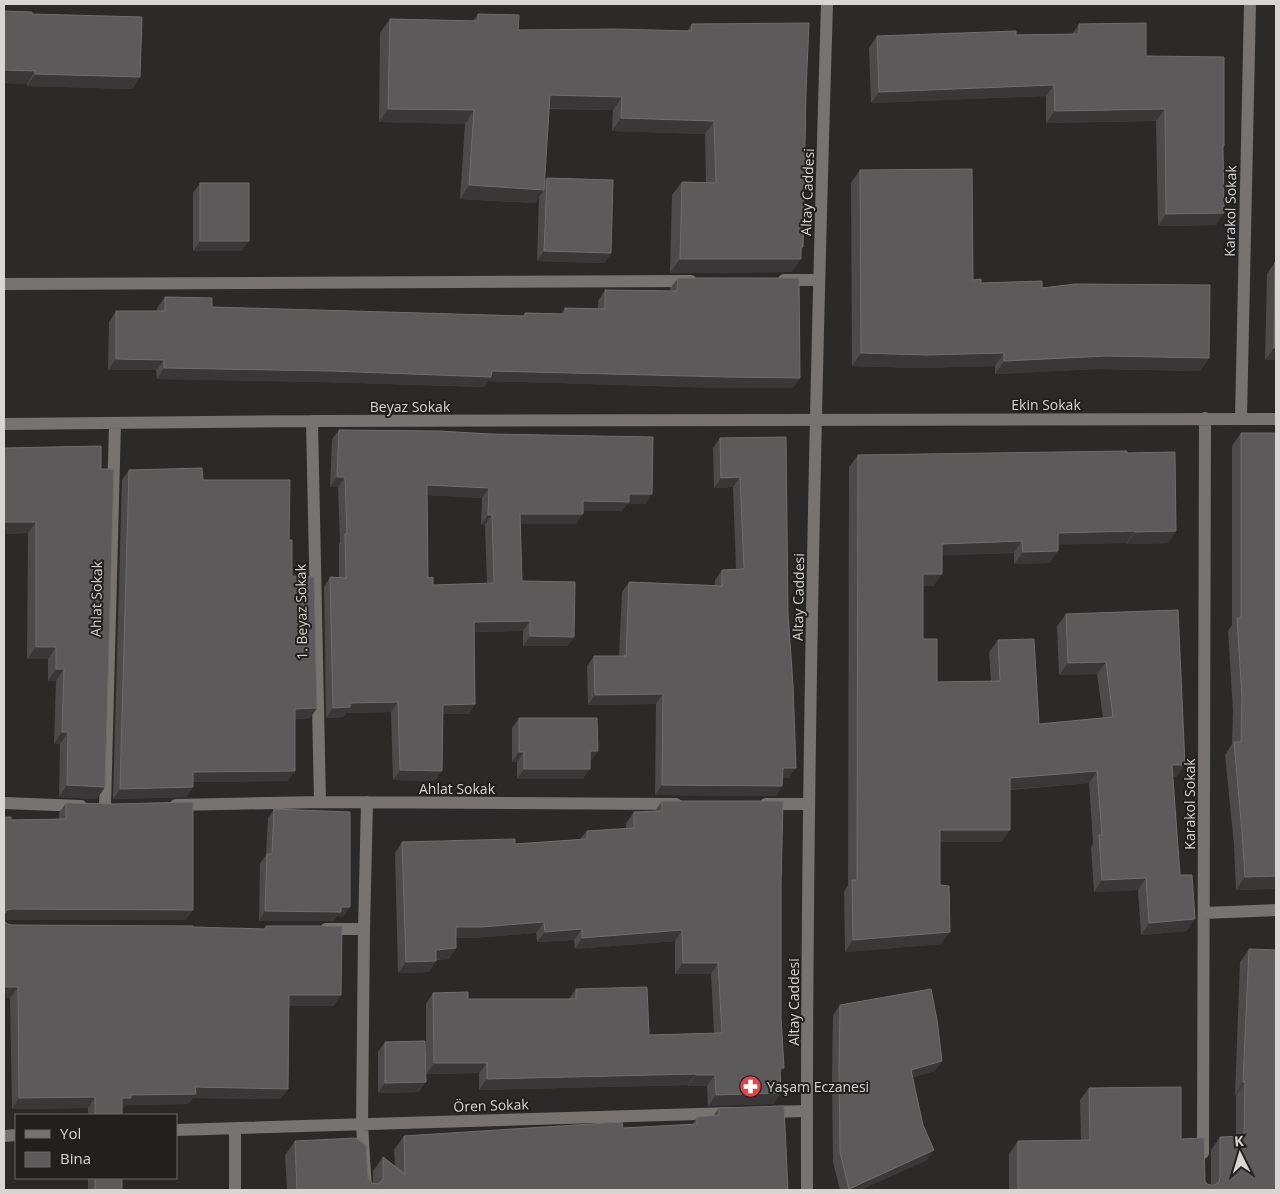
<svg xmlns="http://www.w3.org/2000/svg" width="1280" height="1194" font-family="'Open Sans',sans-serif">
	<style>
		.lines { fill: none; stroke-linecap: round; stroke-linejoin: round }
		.street { stroke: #767371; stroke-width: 12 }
		.secondary { stroke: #767371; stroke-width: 12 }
		.wall { fill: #4d4a4b; fill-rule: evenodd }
		.shaded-wall { fill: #393737 }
		.building { fill: #5c5a5a; stroke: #6f6d6d; fill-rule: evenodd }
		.labels { text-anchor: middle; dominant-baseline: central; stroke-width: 4; stroke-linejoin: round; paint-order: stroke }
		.street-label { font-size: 14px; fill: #d7d6d5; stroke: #22201e }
		.poi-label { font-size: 14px; fill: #d7d6d5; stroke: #22201e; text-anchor: start }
	</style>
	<rect width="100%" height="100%" fill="#2b2a28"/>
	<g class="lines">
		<!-- street -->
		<path class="street" d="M784,280H819
			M4,284L691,281
			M1241,418L1250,4
			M312,421L320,802
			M4,424L312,421L1276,419
			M4,803L81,806
			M766,804H809
			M176,805L320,802L676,804
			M105,807L115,423
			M1204,913L1276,910
			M326,929H364
			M768,1112L807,1111
			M235,1129V1190
			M176,1130L731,1113
			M4,1136L16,1135
			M1203,1153L1205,418
			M366,1190L362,1124L364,929L367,802"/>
		<!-- secondary -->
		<path class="secondary" d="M807,1190C806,795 815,399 827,4"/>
	</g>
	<!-- wall -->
	<path class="wall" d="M4,11L32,14L140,77L132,89L27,86V84L4,83Z
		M478,14L518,30L687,31L692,24L806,91L803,247L801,250L792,272L670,273L672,195L682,182H706L705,134L612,131L613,110L549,109L544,181L547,178L611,253L604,263L537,261L539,197L535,203L460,199L465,124L379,122L380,33L390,19L473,21Z
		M1079,24L1146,56L1224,146L1223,148L1216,225L1158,226L1156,121L1046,123V96L871,103L869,48L877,36L1072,34Z
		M860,170L973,280L981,283L1042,288L1209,358L1200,371L1098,369L995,374V366L918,368L852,366L851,183Z
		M200,183L242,251H193V193Z
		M1275,262L1276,360H1265L1267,274Z
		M678,278L793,388H720L488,381L484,387L323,382L157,379L156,370H108L109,322L116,311H157V308L165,297L212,307L523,316L525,313L561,314L565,308L598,309V301L605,290L670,291V289Z
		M339,430L652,494L645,504H627L622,511H583L576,524H520L522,581L574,637L567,646H523V631L474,632L475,704L469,714H443L435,781L393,780L391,712L346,713L343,717L326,718L324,587L330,577L339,578V544L340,542L338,487H330L332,439ZM427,495L482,498L481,525H485L487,583L433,585L428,578Z
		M1241,433L1276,889L1236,890L1234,845L1225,755L1232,744L1233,711L1228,631L1232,625V446Z
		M786,437L788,614L796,768L789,778H783L782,786L776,796L655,795L656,704L588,705L587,666L594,656H619L622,592L629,582L715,585V580L722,570H736L733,487L714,488L713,448L720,438Z
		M101,446L97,799L59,797L60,744H54L56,681H48V659H27L28,533L4,534V448Z
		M1127,453L1176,531L1168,543L1126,544V543L1058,544L1050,563L1014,564V553L942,555V574L933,586H923V639L937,682L991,681L989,652L998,640L1039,724L1103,718L1097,674L1059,675L1057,626L1066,614L1178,610L1185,765L1176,777H1173L1180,875L1187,931L1141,935L1138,890L1094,892L1091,847L1093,843L1089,783L1010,790V830L1001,842H940V885L941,944L845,952L844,892L848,885L849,467L858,455Z
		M129,470L203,480L289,540L292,576L317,708L310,718L295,719L288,781L193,782V787L186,797L113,799L122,480Z
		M519,718L598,751L590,761L583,779H517V762H512V728Z
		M662,801L781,885V1017L784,1068L780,1074L781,1093L773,1104L708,1106L707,1086H688V1085L479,1090V1073L426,1074V1004L433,993L468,999H569L576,989L649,1035L714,1033L711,974H675V941L575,949L574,940L537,942L536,933L473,938H456V948L449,959L436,960L429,972L398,973L395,853L402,842L515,844L580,839L587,831L626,829V823L634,812L655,811Z
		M66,803L193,910L185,920H4L5,922L8,924L12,925L193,927L264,929L266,926L334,1006H289L281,1099L193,1098L188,1104L126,1105L123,1108H122V1115H88V1108L12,1109L10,998H4V817L11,820L59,819V813Z
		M274,809L350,907L343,917L337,916L334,921H259L260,863L266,855L268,818Z
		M1249,949L1276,1190H1009V1154L1018,1141L1081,1140L1080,1100L1089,1088L1181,1139L1205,1181L1207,1184L1211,1185V1150L1220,1137H1236V1095H1235L1240,962Z
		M840,1005L935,1071L913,1077L927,1160L860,1190H840L833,1162L832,1076L833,1015Z
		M385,1042L419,1092L378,1093V1052Z
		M719,1108L788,1190H287L285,1155L295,1141L368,1177L372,1183H373V1171L383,1157L395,1166L394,1150L404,1136L692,1125L697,1117L713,1116Z
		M88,1178H122V1190H88Z"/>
	<!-- shaded-wall -->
	<path class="shaded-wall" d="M4,70L35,71L27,84L4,83Z
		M35,74L140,77L132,89L27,86Z
		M1054,85L1046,96L871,103L879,92Z
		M550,95L622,97L613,110L541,108Z
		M388,109L474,110L465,124L379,122Z
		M1165,109L1156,121L1046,123L1055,111Z
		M621,118L714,121L705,134L612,131Z
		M469,185L544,190L535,203L460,199Z
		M1224,213L1216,225L1158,226L1166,214Z
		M200,241H249L242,251H193Z
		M803,247L795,259H801L792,272L670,273L680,259Z
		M544,251L611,253L604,263L537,261Z
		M1274,348H1276V360H1265Z
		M861,353H1004L995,366L918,368L852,366Z
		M1107,356L1209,358L1200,371L1098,369L995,374L1004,361Z
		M116,359L164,360L156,370H108Z
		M164,368L492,371L800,378L793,388H720L488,381L484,387L323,382L157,379Z
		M337,477H345L338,487H330Z
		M740,477L733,487L714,488L721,478Z
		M427,485L489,488L482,498L420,495Z
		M629,494H652L645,504H627L622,511H576L583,501Z
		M520,514H583L576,524H513Z
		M488,515H492L485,525H481Z
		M4,522H36L28,533L4,534Z
		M1135,531L1126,543L1049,545L1058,533Z
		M1176,531L1168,543L1126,544L1135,532Z
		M1022,541L1014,553L933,556L942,544Z
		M1058,551L1050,563L1014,564L1023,552Z
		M923,574H942L933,586H915Z
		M530,621L523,631L467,632L474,622Z
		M530,636L574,637L567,646H523Z
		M36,647H56L48,659H27Z
		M1106,662L1097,674L1059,675L1068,663Z
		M56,669H64L56,681H48Z
		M663,694L656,704L588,705L595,695Z
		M398,702L391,712L346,713L343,717L326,718L333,708L350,703Z
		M475,704L469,714H436L443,705Z
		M317,708L310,718L288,719L295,709Z
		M62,732H68L60,744H54Z
		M590,751H598L591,761H583Z
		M519,752H524L517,762H512Z
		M1172,765H1185L1176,777H1163Z
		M783,768H796L789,778H776Z
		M524,769H590L583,779H517Z
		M400,770L442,771L435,781L393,780Z
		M295,771L288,781L186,782L193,772Z
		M1097,771L1089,783L1002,790L1010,778Z
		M67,785L105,787L97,799L59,797Z
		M662,785L782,786L776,796L655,795Z
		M193,787L186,797L113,799L120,789Z
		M940,830H1010L1001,842H932Z
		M1276,876V889L1236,890L1245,877Z
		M1146,878L1138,890L1094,892L1102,880Z
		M341,907H350L343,917L337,916L334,921H259L265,911Z
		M12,909L193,910L185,920H4V914L7,910Z
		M1195,919L1187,931L1141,935L1149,923Z
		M544,922L536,933L473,938H448L456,927Z
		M582,929L574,940L537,942L545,932Z
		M682,930L675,941L575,949L582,938Z
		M950,932L941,944L845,952L853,940Z
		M456,948L449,959L428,960L436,950Z
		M436,961L429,972L398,973L406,962Z
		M683,963H718L711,974H675Z
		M4,987H18L10,998H4Z
		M289,995H341L334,1006H282Z
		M942,1061L935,1071L904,1080L911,1070Z
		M434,1063H487L479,1073L426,1074Z
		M780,1068H784L776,1079Z
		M696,1074L688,1085L479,1090L487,1079Z
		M696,1075H715L707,1086H688Z
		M426,1082L419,1092L378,1093L385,1083Z
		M1243,1082H1245L1236,1095H1235Z
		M195,1087L288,1089L281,1099L193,1098L188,1104L126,1105L123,1108H114L122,1098L131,1095Z
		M781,1093L773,1104L708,1106L716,1095Z
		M95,1097L88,1108L12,1109L19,1098Z
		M934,1150L927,1160L860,1190H848L849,1189Z"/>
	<!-- building -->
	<path class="building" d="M4,11L32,12V14L142,17L140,77L35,74V71L4,70Z
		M478,14L519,15L518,30L615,29L691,31L692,24L809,23L806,91L803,247H801V259H680L682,182L716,183L714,121L621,118L622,97L550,95L544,190L469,185L474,110L388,109L390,19L478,21Z
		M1146,23V56L1224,57V146H1223L1224,213L1166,214L1165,109L1055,111L1054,85L879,92L877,36L1016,31V35L1079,34V24Z
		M972,169L973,280L981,279V283L1042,281V288L1075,284L1210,285L1209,358L1107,356L1004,361V353L927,355L861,353L860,170Z
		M547,178L613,180L611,253L544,251Z
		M200,183H249V241H200Z
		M1275,262H1276V348H1274Z
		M678,278H799L800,378L727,377L492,371L491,377L330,371L164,368V360L116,359V311H165V297L212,298V307L525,316V313L565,314V308L605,309V290L677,291Z
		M339,430L439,431L490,434L653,437L652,494H629V502L583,501V514H520L522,581L575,582L574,637L530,636V621L474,622L475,704L443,705L442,771L400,770L398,702L350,703V707L333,708L330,577L346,578L345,534H347L345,477H337ZM427,485L489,488L488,515H492L494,583L433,585V577L428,578Z
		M1241,433H1276V876L1245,877L1242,832L1234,742H1241L1242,698L1237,618H1241Z
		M786,437L788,614L793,685L796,768H783L782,786L662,785L663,694L595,695L594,656H626L629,582L722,586V570L744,569L740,477L721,478L720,438Z
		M101,446V469H114L105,787L67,785L68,732H62L64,669H56V647H36V522H4V448Z
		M1127,451V453L1175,452L1176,531L1135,532V531L1058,533V551L1023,552L1022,541L942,544V574H923V639H937V682L1000,681L998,640L1034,639L1039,724L1113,717L1106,662L1068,663L1066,614L1178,610L1185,765H1172L1180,875H1192L1195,919L1149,923L1146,878L1102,880L1099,835H1102L1097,771L1010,778V830H940V885L949,886L950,932L853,940L852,880H857L858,455Z
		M202,468L203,480H290L289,540H292V576L314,577L317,708L295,709V771L193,772V787L120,789L129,470Z
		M519,718H597L598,751H590V769H524V752H519Z
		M662,801H783L781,885V1017L784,1068H780L781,1093L716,1095L715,1075H696V1074L487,1079V1063H434L433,993L468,992V999H576V989L647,987L649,1035L722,1033L718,963H683L682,930L582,938V929L545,932L544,922L481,927H456V948L436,950V961L406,962L402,842L515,839V844L587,839V831L634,828V812L662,811Z
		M193,802V910L12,909L7,910L4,914V916V817H11V820L66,819V803L113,804Z
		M274,809L350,812V907H341V912L265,911L267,854H272Z
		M4,919L5,922L8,924L12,925L193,926V927L266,929V926H342L341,995H289L288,1089L195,1087L196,1094L131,1095V1098H122V1115H95V1097L19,1098L18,987H4Z
		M1249,949L1276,950V1190H1018V1141L1090,1140L1089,1088L1181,1087V1139L1204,1138L1205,1181L1207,1184L1211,1185H1215L1219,1182L1220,1177V1137L1244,1136L1245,1082H1243Z
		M931,989L937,1020L942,1061L911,1070L923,1125L934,1150L849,1189L840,1152L839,1066L840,1005Z
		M425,1041L426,1082L385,1083V1042Z
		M784,1106L788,1190H297L295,1141L356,1138L366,1145L368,1177L372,1183L377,1184L381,1182L383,1179V1157L405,1174L404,1136L622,1122L623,1128L697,1124V1117L719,1115V1108Z
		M95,1178H122V1190H95Z"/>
	<!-- icons -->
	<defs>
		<symbol id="pharmacy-disc" viewBox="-11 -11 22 22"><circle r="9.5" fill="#e0444e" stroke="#22201e"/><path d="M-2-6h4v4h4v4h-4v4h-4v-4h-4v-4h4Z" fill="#fff"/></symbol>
	</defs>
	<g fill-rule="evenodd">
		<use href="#pharmacy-disc" x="738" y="1074" width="25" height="25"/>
	</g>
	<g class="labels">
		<!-- street labels -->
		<g class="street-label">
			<text transform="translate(807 192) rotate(-88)">Altay Caddesi</text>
			<text transform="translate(1230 211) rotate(-89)">Karakol Sokak</text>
			<text x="1046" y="404">Ekin Sokak</text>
			<text x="410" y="406">Beyaz Sokak</text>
			<text transform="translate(798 597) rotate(-89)">Altay Caddesi</text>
			<text transform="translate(96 599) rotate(-89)">Ahlat Sokak</text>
			<text transform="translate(301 612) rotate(-91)">1. Beyaz Sokak</text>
			<text x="457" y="788">Ahlat Sokak</text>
			<text transform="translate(1189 804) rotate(-90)">Karakol Sokak</text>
			<text transform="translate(793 1002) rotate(-90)">Altay Caddesi</text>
			<text transform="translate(491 1105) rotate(-2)">Ören Sokak</text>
		</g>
		<!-- poi labels -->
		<g class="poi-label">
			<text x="767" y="1086">Yaşam Eczanesi</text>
		</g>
	</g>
	<!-- border -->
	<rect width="1280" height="1194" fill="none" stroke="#d7d6d5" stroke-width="10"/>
	<!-- legend -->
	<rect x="15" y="1114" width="162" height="65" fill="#22201e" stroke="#6a6967"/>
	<rect x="25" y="1130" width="25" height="8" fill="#767371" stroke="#6a6967"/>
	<text x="60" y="1139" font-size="15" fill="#d7d6d5">Yol</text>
	<rect x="25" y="1152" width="25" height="15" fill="#5c5a5a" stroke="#6a6967"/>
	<text x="60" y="1164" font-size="15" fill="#d7d6d5">Bina</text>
	<!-- north arrow -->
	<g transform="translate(1240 1154) rotate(355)" stroke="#22201e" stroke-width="4" paint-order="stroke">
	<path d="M0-4L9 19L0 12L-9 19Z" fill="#d7d6d5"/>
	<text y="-8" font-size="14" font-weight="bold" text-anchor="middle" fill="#d7d6d5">K</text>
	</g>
</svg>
